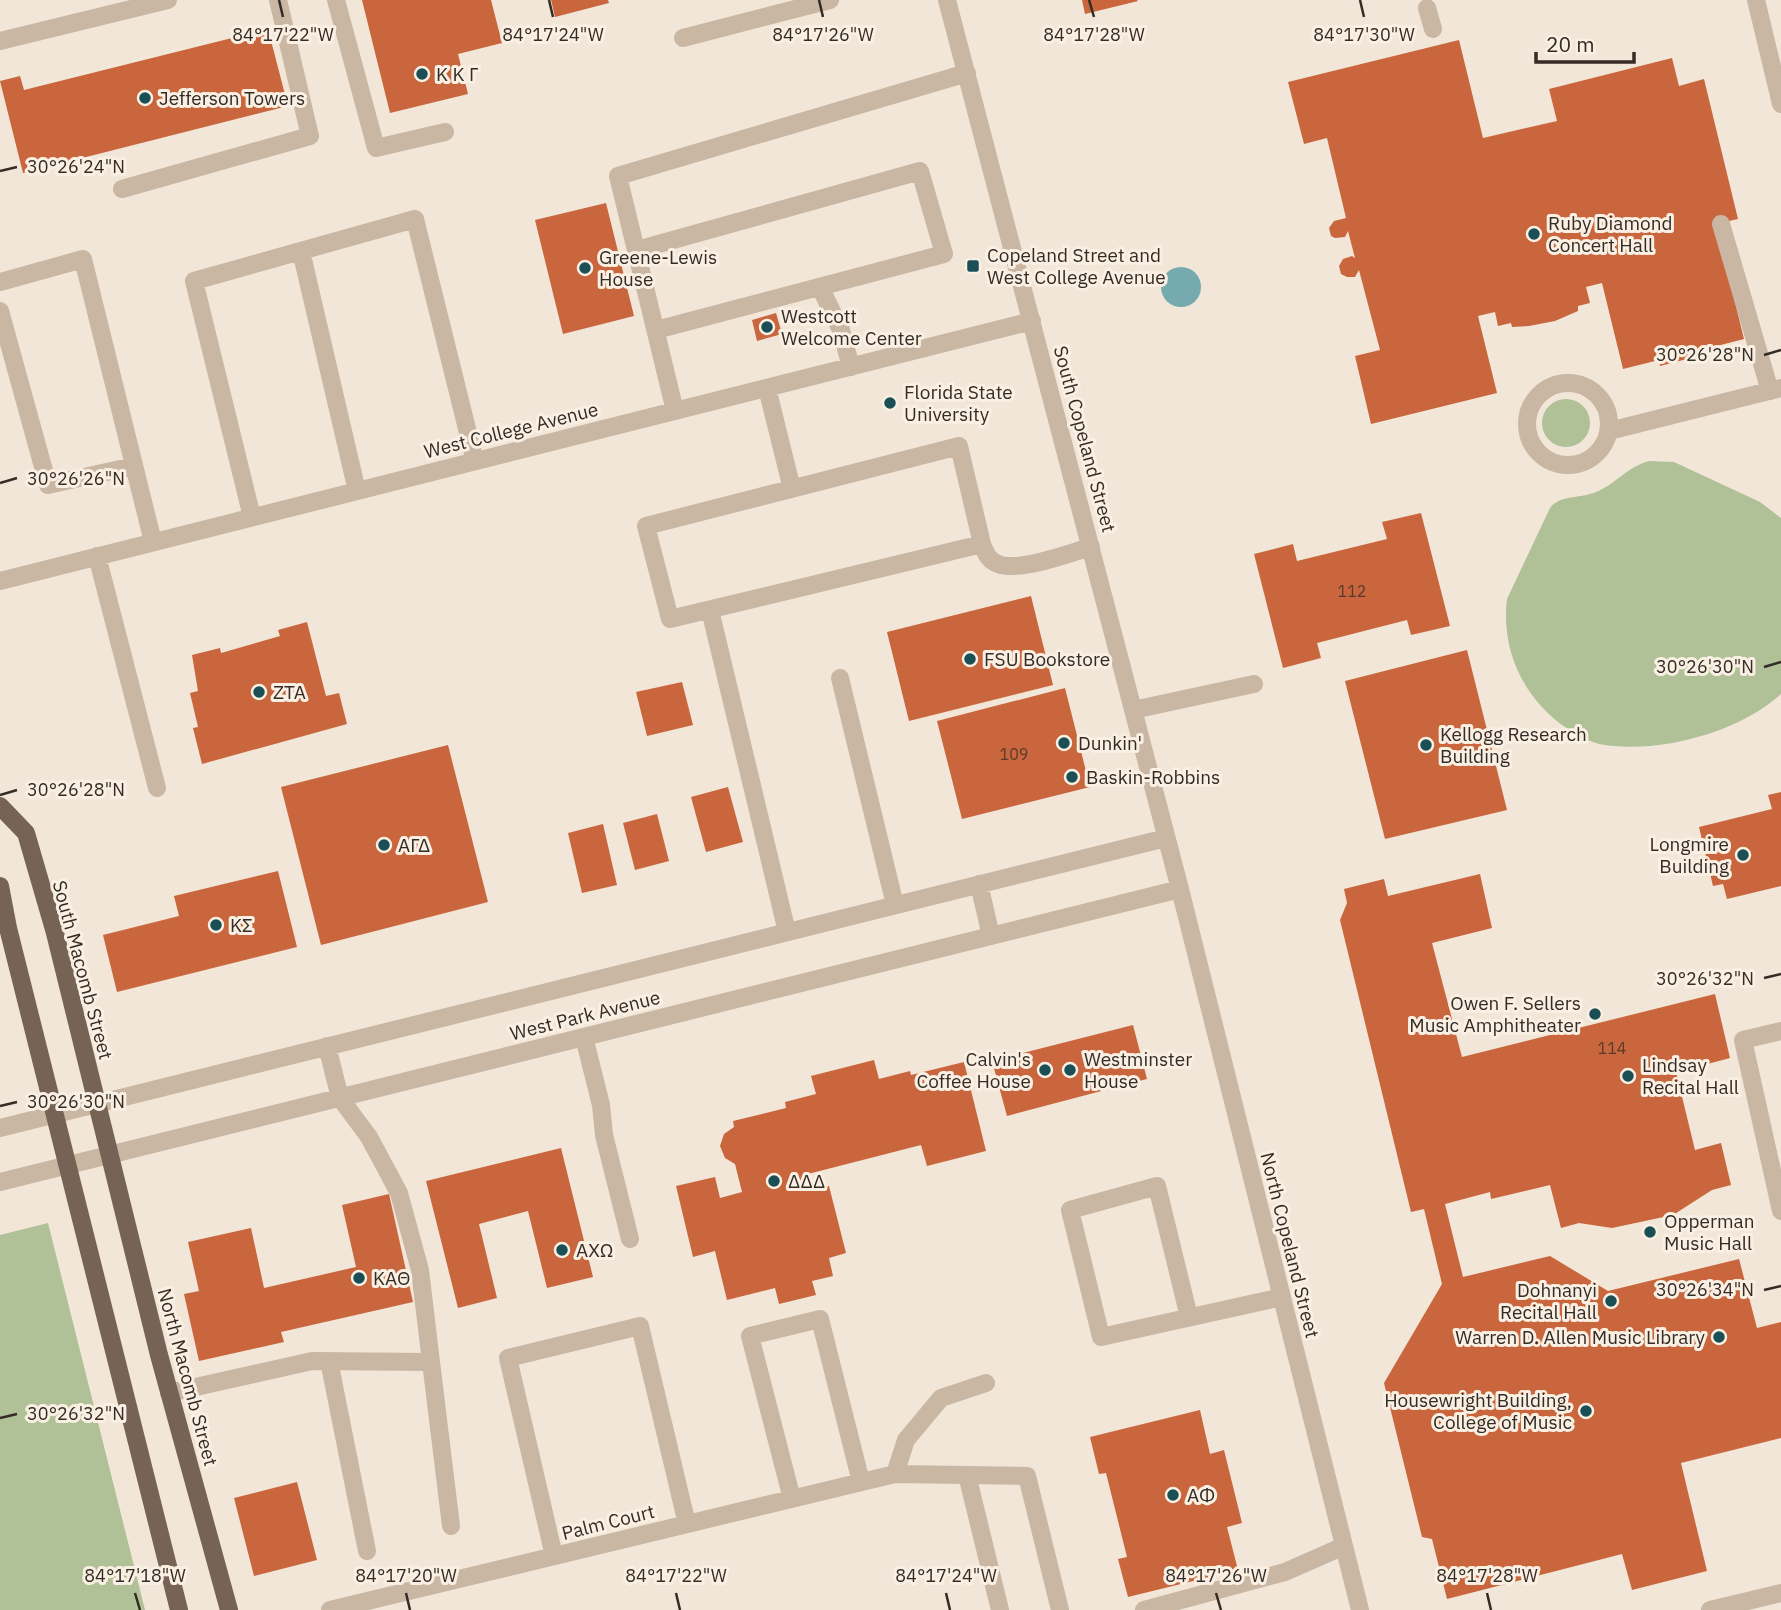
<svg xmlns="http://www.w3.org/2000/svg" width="1781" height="1610" font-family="'IBM Plex Sans',sans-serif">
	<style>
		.green { fill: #b0c097 }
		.water { fill: #75aaaf }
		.building { fill: #c9663d }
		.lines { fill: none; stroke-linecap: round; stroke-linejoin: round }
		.minor { stroke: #c9b6a3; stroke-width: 18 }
		.major { stroke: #776256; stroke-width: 18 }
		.ticks { fill: none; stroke: #342b25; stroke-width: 2.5 }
		.poi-dot { fill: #1a4f56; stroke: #f9f0e3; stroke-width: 2.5 }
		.labels { text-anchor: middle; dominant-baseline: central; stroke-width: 6; stroke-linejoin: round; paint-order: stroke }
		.number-label { font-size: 16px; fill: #593a2b }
		.poi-label { font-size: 19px; fill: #342b25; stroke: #f9f0e3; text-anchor: start }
		.street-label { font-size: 19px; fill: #342b25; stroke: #f9f0e3 }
		.ticks-label { font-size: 18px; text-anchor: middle; fill: #342b25; stroke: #f9f0e3; stroke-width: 6; stroke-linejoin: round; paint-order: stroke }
	</style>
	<rect width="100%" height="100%" fill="#f1e6d7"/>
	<!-- green -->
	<path class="green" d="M1542 423a24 24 0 1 1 48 0a24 24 0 1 1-48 0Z
		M1649,461L1674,462L1760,502L1781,518V694C1739,732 1662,753 1605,745C1590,743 1575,734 1562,725C1522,695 1501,649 1507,599L1550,508C1561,494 1580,499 1596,492C1616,484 1627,467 1649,461Z
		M48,1223L145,1610H0V1235Z"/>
	<!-- water -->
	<path class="water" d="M1161 287a20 20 0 1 1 40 0a20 20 0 1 1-40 0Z"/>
	<!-- building -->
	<path class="building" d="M362,0H491L502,43L458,54L468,94L390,113Z
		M551,0H608L609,3L555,17Z
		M1082,0H1137L1138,1L1085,14Z
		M268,29L288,106L23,173L0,81L20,76L24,90Z
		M1459,40L1483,138L1557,121L1549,89L1672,58L1679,86L1704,79L1738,219L1716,224L1744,339L1709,348L1710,353L1660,366L1659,360L1623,369L1602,283L1586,287L1590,303L1578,306V311L1555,321L1529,326L1512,327L1511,323L1498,326L1495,312L1478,316L1497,393L1371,424L1355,356L1380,350L1359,270L1355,277H1347L1341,274L1339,266L1343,259L1352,256L1355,258L1348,231L1345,237L1335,238L1331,236L1329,228L1334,221L1346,218L1327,138L1304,144L1288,82Z
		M606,203L634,316L563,334L535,220Z
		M776,313L782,334L757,341L752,320Z
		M1421,513L1450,626L1411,635L1407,620L1317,643L1321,658L1283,668L1254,554L1293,544L1297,561L1387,539L1382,522Z
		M1031,596L1053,685L909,721L887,632Z
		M307,622L326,696L339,693L347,724L202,764L193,728L198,727L190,693L198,691L192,655L220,648L221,653L280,636L278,630Z
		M1467,650L1507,810L1385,839L1345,681Z
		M682,682L693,725L647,736L636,692Z
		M1065,688L1090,787L962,819L937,721Z
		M448,745L488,902L321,945L281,787Z
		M728,787L743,842L706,852L691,797Z
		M1781,792V886L1727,899L1723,884L1713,886L1699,827L1772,809L1768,795Z
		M657,814L669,861L635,870L623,823Z
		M603,824L617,885L582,893L568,833Z
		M278,871L297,947L117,992L103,935L179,916L174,896Z
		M1480,874L1492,928L1432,943L1462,1057L1715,994L1730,1058L1700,1066L1699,1062L1675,1068L1695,1150L1721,1143L1731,1185L1712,1190L1673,1215L1612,1228L1579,1223L1561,1228L1550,1185L1491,1199L1490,1192L1445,1204L1463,1277L1550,1256L1608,1291L1739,1259L1757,1328L1781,1322V1438L1681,1463L1707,1571L1632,1590L1622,1554L1447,1599L1432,1539L1422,1537L1384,1383L1442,1284L1424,1209L1411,1212L1340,920L1347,903L1344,889L1384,879L1388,896Z
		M1133,1025L1147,1079L1007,1116L992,1061Z
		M874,1060L879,1079L910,1071L911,1075L964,1062L986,1151L927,1166L921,1145L808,1174L812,1190L829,1186L846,1253L829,1258L833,1276L812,1281L816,1295L779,1304L775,1288L727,1300L715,1251L693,1257L676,1186L715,1177L720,1198L742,1192L735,1164L725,1158L720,1146L724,1134L734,1127L733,1121L786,1108L785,1102L816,1094L811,1076Z
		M561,1148L593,1277L547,1288L528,1211L479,1224L497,1298L458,1308L426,1181Z
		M389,1194L413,1302L281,1332L284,1342L199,1361L184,1294L199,1291L188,1242L251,1228L264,1288L356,1267L342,1205Z
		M1200,1410L1210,1454L1224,1450L1242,1523L1227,1527L1238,1570L1128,1597L1118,1559L1127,1557L1106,1473L1099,1474L1090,1437Z
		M297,1482L317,1560L254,1576L234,1498Z"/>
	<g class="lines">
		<!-- minor -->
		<path class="minor" d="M336,0L376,148L445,132
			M947,0L1180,889L1360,1610
			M1756,0L1781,104
			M1427,8L1433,29
			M683,38L830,0
			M0,41L168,0
			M122,189L310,136L278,0
			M1721,224L1770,391
			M637,250L920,171L944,254L656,330
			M301,251L357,491
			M0,282L83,259L153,542
			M820,287L841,330L851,367
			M0,311L48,485L134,466
			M1527 424a41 41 0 1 1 82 0a41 41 0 1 1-82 0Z
			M767,388L792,489
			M675,411L618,176L967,73
			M1609,431L1781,388
			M252,517L194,281L415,219L475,461
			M982,544L670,619L646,526L959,446L982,544C985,551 987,558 994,562C1013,575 1069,553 1091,547
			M97,556L157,788
			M0,581L1032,321
			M710,610L787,932
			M840,678L895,905
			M1133,710L1254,684
			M979,884L991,936
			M1781,1031L1743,1040L1781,1211
			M584,1037L601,1105L604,1135L630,1239
			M327,1046L340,1098L369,1137L399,1193L420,1270L431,1362
			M0,1128L1166,838
			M0,1182L1180,889
			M1189,1317L1157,1186L1070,1210L1101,1337L1282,1297
			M329,1361L367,1551
			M169,1393L312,1361L431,1362L451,1526
			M895,1474L906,1440L941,1398L986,1383
			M967,1475L1000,1610
			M792,1499L750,1336L820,1319L861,1482
			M554,1556L508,1358L640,1326L687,1524
			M330,1610L895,1474L1027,1476L1060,1610
			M1144,1610L1285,1572L1344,1546
			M1710,1610L1781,1593"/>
		<!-- major -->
		<path class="major" d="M0,806L26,833L55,933L159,1355L229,1610
			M0,886L8,928L179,1610"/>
	</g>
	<!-- ticks -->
	<path class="ticks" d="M279,0L283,17M549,0L553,17M819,0L823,17M1089,0L1094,17M1360,0L1364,17M0,171L17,167M1764,355L1781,350M0,483L17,478M1764,667L1781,662M0,795L17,790M1764,978L1781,974M0,1106L17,1102M1764,1290L1781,1286M0,1418L17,1414M135,1593L140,1610M406,1593L410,1610M676,1593L680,1610M946,1593L950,1610M1216,1593L1221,1610M1487,1593L1491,1610"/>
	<!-- markers -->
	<g class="poi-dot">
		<circle cx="422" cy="74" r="7"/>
		<circle cx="145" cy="98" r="7"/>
		<circle cx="1534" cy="234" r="7"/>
		<rect x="966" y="259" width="14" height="14" rx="3.5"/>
		<circle cx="585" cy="268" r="7"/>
		<circle cx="767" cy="327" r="7"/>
		<circle cx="890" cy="403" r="7"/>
		<circle cx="970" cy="659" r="7"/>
		<circle cx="259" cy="692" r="7"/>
		<circle cx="1064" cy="743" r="7"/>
		<circle cx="1426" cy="745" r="7"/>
		<circle cx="1072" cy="777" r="7"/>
		<circle cx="384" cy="845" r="7"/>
		<circle cx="1743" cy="855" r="7"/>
		<circle cx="216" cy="925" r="7"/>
		<circle cx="1595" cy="1014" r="7"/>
		<circle cx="1045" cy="1070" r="7"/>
		<circle cx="1070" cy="1070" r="7"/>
		<circle cx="1628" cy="1076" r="7"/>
		<circle cx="774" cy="1181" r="7"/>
		<circle cx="1650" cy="1232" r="7"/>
		<circle cx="562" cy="1250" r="7"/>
		<circle cx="359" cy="1278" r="7"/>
		<circle cx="1611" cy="1301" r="7"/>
		<circle cx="1719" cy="1337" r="7"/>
		<circle cx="1586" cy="1411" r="7"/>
		<circle cx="1173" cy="1495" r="7"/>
	</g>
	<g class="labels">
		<!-- number labels -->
		<g class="number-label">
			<text x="1352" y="591">112</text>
			<text x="1014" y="754">109</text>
			<text x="1612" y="1048">114</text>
		</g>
		<!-- poi labels -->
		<g class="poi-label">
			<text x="436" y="74">Κ Κ Γ</text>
			<text x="159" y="98">Jefferson Towers</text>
			<text x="1548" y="223">Ruby Diamond<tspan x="1548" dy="22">Concert Hall</tspan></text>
			<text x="987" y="255">Copeland Street and<tspan x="987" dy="22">West College Avenue</tspan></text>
			<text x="599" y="257">Greene-Lewis<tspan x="599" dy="22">House</tspan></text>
			<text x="781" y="316">Westcott<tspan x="781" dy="22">Welcome Center</tspan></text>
			<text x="904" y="392">Florida State<tspan x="904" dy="22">University</tspan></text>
			<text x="984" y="659">FSU Bookstore</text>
			<text x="273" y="692">ΖΤΑ</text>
			<text x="1440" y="734">Kellogg Research<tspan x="1440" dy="22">Building</tspan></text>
			<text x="1078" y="743">Dunkin'</text>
			<text x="1086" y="777">Baskin-Robbins</text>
			<text x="1729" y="844" text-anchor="end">Longmire<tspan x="1729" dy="22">Building</tspan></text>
			<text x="398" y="845">ΑΓΔ</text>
			<text x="230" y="925">ΚΣ</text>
			<text x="1581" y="1003" text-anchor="end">Owen F. Sellers<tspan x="1581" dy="22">Music Amphitheater</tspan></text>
			<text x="1031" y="1059" text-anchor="end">Calvin's<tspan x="1031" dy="22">Coffee House</tspan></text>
			<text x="1084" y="1059">Westminster<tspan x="1084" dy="22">House</tspan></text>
			<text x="1642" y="1065">Lindsay<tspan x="1642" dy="22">Recital Hall</tspan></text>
			<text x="788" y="1181">ΔΔΔ</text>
			<text x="1664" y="1221">Opperman<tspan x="1664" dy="22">Music Hall</tspan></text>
			<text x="576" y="1250">ΑΧΩ</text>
			<text x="373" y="1278">ΚΑΘ</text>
			<text x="1597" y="1290" text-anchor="end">Dohnanyi<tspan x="1597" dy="22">Recital Hall</tspan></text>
			<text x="1705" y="1337" text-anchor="end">Warren D. Allen Music Library</text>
			<text x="1572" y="1400" text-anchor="end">Housewright Building,<tspan x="1572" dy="22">College of Music</tspan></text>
			<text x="1187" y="1495">ΑΦ</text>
		</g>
		<!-- street labels -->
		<g class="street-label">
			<text transform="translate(511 430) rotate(-14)">West College Avenue</text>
			<text transform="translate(1085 439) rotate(75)">South Copeland Street</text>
			<text transform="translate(83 970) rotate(75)">South Macomb Street</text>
			<text transform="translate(585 1015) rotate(-14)">West Park Avenue</text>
			<text transform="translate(1290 1245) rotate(76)">North Copeland Street</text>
			<text transform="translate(188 1377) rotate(75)">North Macomb Street</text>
			<text transform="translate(608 1522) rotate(-14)">Palm Court</text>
		</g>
	</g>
	<g class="ticks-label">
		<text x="283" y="41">84°17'22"W</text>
		<text x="553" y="41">84°17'24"W</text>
		<text x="823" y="41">84°17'26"W</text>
		<text x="1094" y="41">84°17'28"W</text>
		<text x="1364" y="41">84°17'30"W</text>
		<text x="76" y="173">30°26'24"N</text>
		<text x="1705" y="361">30°26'28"N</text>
		<text x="76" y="485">30°26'26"N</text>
		<text x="1705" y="673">30°26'30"N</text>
		<text x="76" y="796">30°26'28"N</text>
		<text x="1705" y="985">30°26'32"N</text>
		<text x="76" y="1108">30°26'30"N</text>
		<text x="1705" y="1296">30°26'34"N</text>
		<text x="76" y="1420">30°26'32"N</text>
		<text x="135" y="1582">84°17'18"W</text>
		<text x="406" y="1582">84°17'20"W</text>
		<text x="676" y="1582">84°17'22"W</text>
		<text x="946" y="1582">84°17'24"W</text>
		<text x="1216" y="1582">84°17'26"W</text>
		<text x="1487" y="1582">84°17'28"W</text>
	</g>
	<!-- scale -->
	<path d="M1536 52v10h98v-10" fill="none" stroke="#342b25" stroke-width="3.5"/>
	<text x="1546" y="52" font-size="21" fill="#342b25" stroke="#f9f0e3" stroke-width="5" paint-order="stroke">20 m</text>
</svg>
